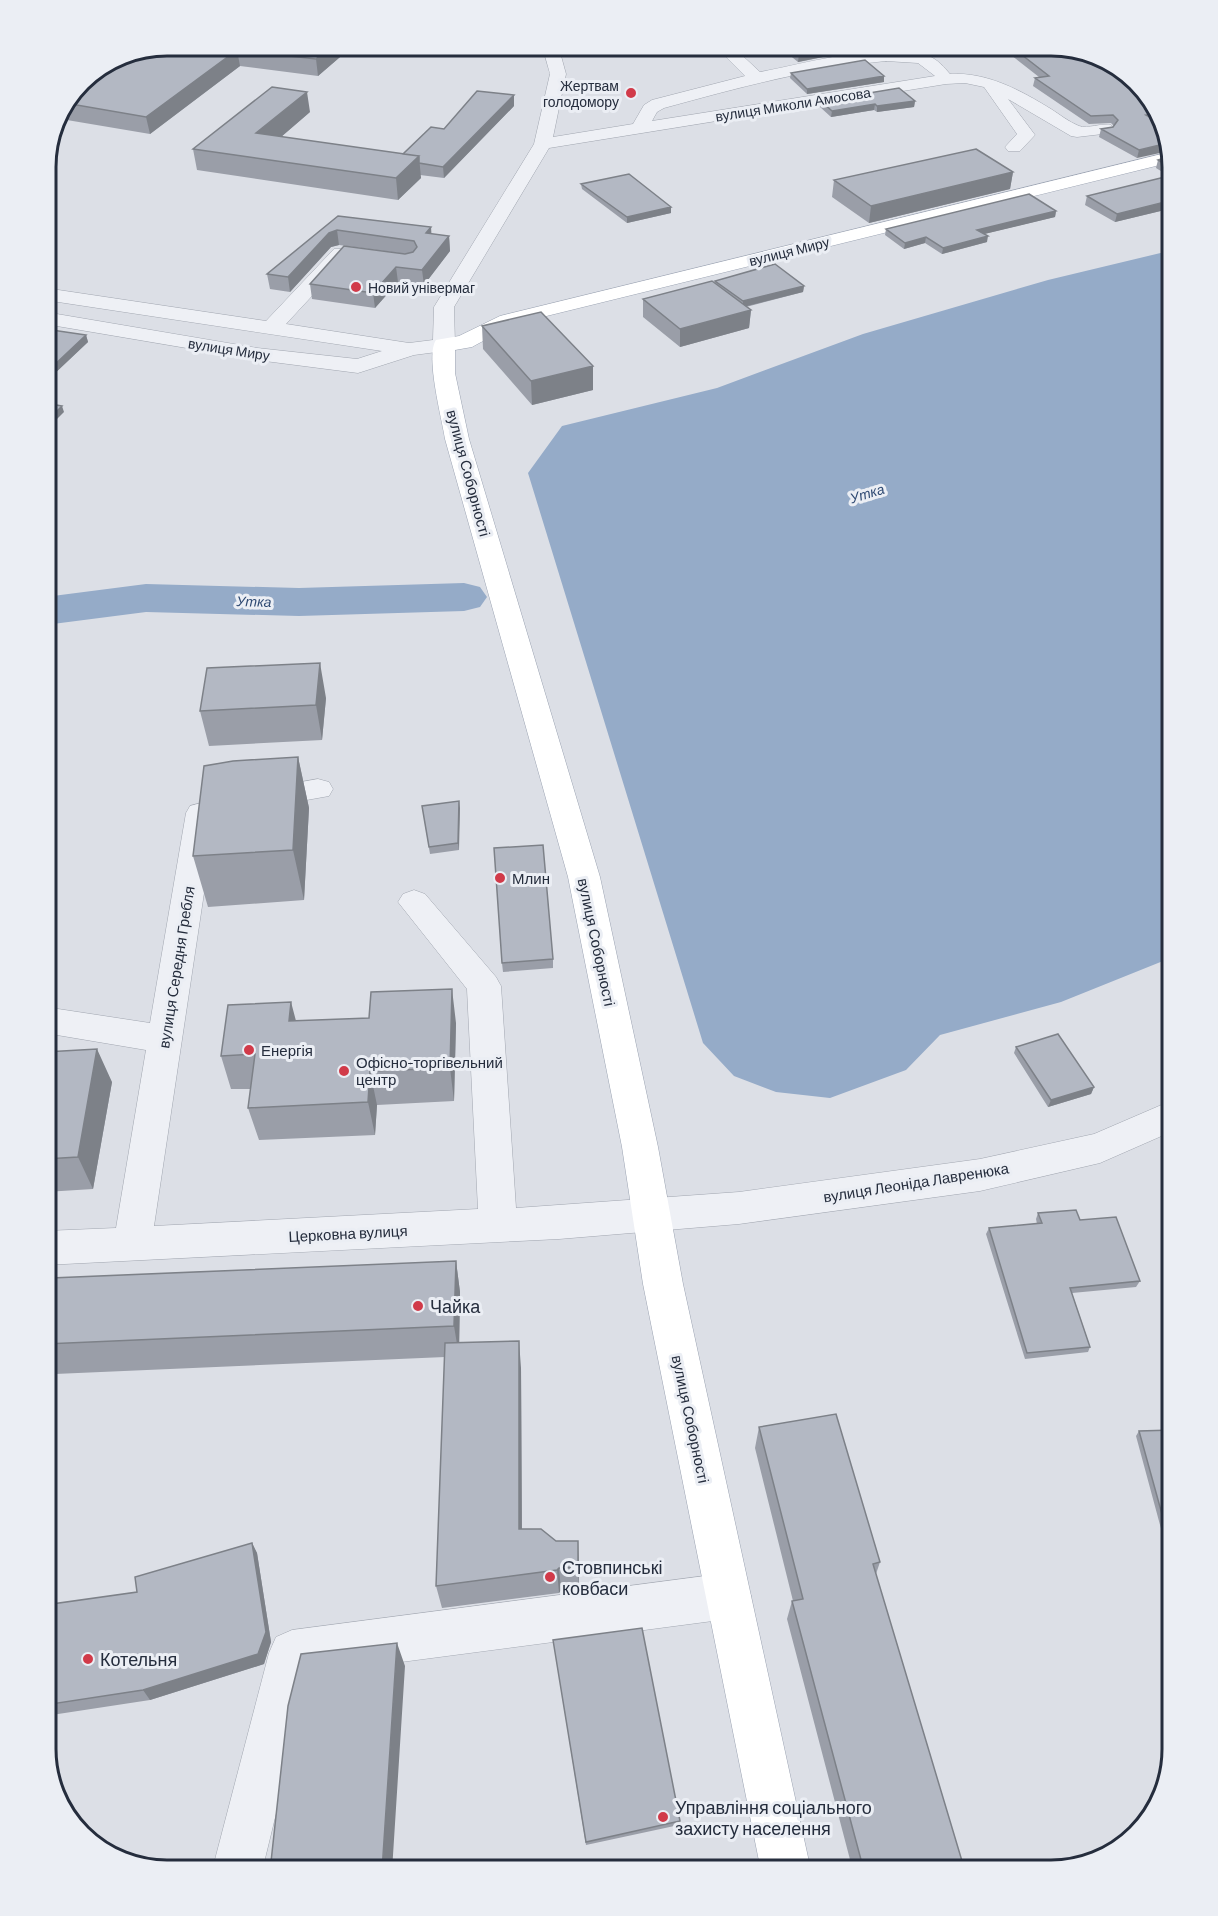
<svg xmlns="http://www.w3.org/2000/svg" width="1218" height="1916" font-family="Barlow,sans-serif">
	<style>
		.water { fill: #95abc8 }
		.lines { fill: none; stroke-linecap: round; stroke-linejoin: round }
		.river { fill: #95abc8; fill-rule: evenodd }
		.minor-casing { stroke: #a1a6b0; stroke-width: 1 }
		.major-casing { stroke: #9ba3b2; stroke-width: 1 }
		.minor { fill: #eef0f5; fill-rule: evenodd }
		.major { fill: #fff; fill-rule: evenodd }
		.wall { fill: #9a9ea8 }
		.shaded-wall { fill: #7d8188 }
		.building { fill: #b3b8c3; stroke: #7d8188; stroke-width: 1.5 }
		.poi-dot { fill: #d13a49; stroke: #ebeef4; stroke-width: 2 }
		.labels { text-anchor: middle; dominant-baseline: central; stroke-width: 6; stroke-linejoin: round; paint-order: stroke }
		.far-poi-label { font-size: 14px; fill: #252d3d; stroke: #ebeef4; text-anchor: end }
		.far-street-label { font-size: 14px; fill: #252d3d; stroke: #ebeef4 }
		.far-water-label { font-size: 14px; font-style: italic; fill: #2e4972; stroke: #ebeef4 }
		.street-label { font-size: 15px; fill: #252d3d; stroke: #ebeef4 }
		.poi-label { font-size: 15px; fill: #252d3d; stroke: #ebeef4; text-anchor: start }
		.near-poi-label { font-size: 18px; fill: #252d3d; stroke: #ebeef4; text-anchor: start }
		.rim { fill: none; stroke: #252d3d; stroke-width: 3 }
	</style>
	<rect width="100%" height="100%" fill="#dcdfe6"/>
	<!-- water -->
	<path class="water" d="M1173,250V957L1061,1002L940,1035L906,1070L830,1098L776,1092L734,1076L703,1043L528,473L562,426L717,388L863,334L1048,280Z"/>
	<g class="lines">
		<!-- river -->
		<path class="river" d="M464,583L480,587L487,597L480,607L464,611L299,616L146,612L45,625V597L146,584L299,588Z"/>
		<defs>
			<path id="minor" d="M542,45H558L566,74L553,137L633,124L644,105L652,100L745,76L714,45H731L760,72C805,64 885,40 929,56C938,60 944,67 950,74C987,72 1020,90 1051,109C1059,114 1069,122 1079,126C1088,129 1101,123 1111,125L1114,129L1111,133L1077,137L1071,136L1008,99L1035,135L1020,151H1008L1005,147L1017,134L984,87L965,83L946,84L549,148L454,307L455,345L452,350L414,355L358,373L257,360L45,324V312L257,348L357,359L382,351L45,300V288L266,321L334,249H348L351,253L348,257L286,324L409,343L433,340L434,307L534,144L550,74ZM886,61L918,63L935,76L652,121L657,112L664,108C737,88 810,68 886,61Z
				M318,779L329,782L333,789L329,796L262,808L251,805L247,798L251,791Z
				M201,803L212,806L216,813L154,1226L478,1209L467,989L398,902L403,894L414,890L425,894L496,977L501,986L516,1208L739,1192L980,1159L1094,1134L1173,1100V1131L1100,1163L980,1191L739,1224L559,1239L45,1265V1231L116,1228L146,1050L45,1033V1007L150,1023L186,813L190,806Z
				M728,1573L744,1580L751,1596L744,1612L728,1619L310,1674L262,1871H212L269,1653L276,1637L292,1630Z"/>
			<path id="major" d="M1170,152L1172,162L514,324L472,347L455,350V373L469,439L600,877L658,1147L683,1284L811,1871H761L643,1284L622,1147L568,877L445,439C442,419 425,356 436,340L459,336L500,316Z"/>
		</defs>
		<!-- minor casing -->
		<use href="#minor" class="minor-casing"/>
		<!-- major casing -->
		<use href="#major" class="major-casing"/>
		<!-- minor -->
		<use href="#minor" class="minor"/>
		<!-- major -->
		<use href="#major" class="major"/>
	</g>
	<!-- wall -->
	<path class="wall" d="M354,45L318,76L240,66L150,134L55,118L81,80L120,54Z
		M777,45H849L848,52L798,62Z
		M998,45H1060L1156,120L1137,158L1099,137L1101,129L1113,127L1114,126L1111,123L1089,124L1033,86L1035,78L1039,77Z
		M791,73L884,82L807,94L790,78Z
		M821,101H915L914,107L877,112L874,110L831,117L820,107Z
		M514,106L444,178L420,175L421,178L398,200L197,170L193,149L310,112L281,137L403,154L444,129Z
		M1158,160L1173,166V208L1115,222L1085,205L1087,196L1169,176L1156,168Z
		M1013,172L1010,189L869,223L832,197L834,180Z
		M581,184L671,213L627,223L582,189Z
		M1056,211L1055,217L984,234L987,242L942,254L925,243L904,249L885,235L886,229Z
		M338,216L431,227V234L449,236L450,251L424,285L398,282L375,308L312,299L310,284L406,254L339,245L331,247L290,292L270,289L267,274Z
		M715,281L804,286L803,292L746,307L751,310L749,328L680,347L643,317V299L715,283Z
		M482,326L593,366V390L532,405L483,349Z
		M45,329L86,335L88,342L52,376L45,375Z
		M326,698L322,740L209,746L200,711Z
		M298,757L309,808L304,900L208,907L193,856Z
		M459,801V850L430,854L422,806Z
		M553,959V968L503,972L502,963Z
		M296,1020L456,1023L454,1101L377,1105L375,1135L259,1140L248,1108L251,1089H231L221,1056Z
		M1016,1047L1094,1087L1091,1094L1048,1107L1014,1053Z
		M45,1052L112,1082L93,1189L45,1192Z
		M1038,1213L1080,1220L1140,1281L1136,1287L1072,1293L1090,1347L1088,1352L1025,1359L986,1234L989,1228L1037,1224L1036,1219Z
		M456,1261L460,1292L459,1343L521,1368L522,1529L579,1564V1590H561L559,1593L442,1608L436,1586L445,1357L55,1374L45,1358V1304Z
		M759,1427L880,1562L876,1574L965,1871H853L787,1619L792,1601H793L755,1448Z
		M1173,1430V1573L1136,1436L1139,1431Z
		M252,1543L257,1553L271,1642L264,1664L150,1700L45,1716V1605L137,1592Z
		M554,1645L680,1821L679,1825L586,1845Z"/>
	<!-- shaded-wall -->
	<path class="shaded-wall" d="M332,45H354L318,76L316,59Z
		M846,45H849L848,52L798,62L799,54Z
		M237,50L240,66L150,134L146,117Z
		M884,76V82L807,94V89Z
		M307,92L310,112L260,155L256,133Z
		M514,95V106L444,178L443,167Z
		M915,101L914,107L877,112V106Z
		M875,104L874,110L831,117L832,111Z
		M1160,112L1162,119L1144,123L1146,115Z
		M1168,143L1169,151L1137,158L1139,150Z
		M419,156L421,178L398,200L396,178Z
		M1013,172L1010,189L869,223L871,206Z
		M1173,200V208L1115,222L1117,214Z
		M671,207V213L627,223V217Z
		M1056,211L1055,217L976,236L977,230Z
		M431,227L432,242L426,233Z
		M337,230L339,245L331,247L290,292L288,277L329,233Z
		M449,236L450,251L424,285L422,270Z
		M988,236L987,242L942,254L943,248Z
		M926,237L925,243L904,249L905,243Z
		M396,267L398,282L375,308L373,293Z
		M804,286L803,292L743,307V301Z
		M751,310L749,328L680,347V329Z
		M86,335L88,342L52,376L50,369Z
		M593,366V390L532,405L531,381Z
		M62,406L64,412L45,431V423Z
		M320,663L326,698L322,740L316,705Z
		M298,757L309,808L304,900L293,850Z
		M459,801L460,808L459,850L458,843Z
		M452,989L456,1023L454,1101L450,1068Z
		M291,1002L300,1036L289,1021Z
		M97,1049L112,1082L93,1189L78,1157Z
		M370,1071L377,1105L375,1135L368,1102Z
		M1094,1087L1091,1094L1048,1107L1051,1100Z
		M456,1261L460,1292L459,1356L454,1326Z
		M519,1341L521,1368L522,1553L519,1529Z
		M45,1485L49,1490L45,1508Z
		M578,1541L579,1564V1590L578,1567Z
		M252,1543L257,1553L271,1642L264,1664L150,1700L143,1690Z
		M559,1568L561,1590L559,1593L557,1570Z
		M397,1643L405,1666L392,1871H382Z"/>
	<!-- building -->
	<path class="building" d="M166,45H332L316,59L237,50L146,117L65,103L81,80L120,54Z
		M787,45H846L799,54Z
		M1009,45H1060L1119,66L1160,112L1146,115L1163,124L1168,143L1139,150L1101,129L1113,127L1118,120L1113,115L1091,116L1035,78L1049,76Z
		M865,60L884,76L807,89L791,73Z
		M272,87L307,92L256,133L419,156L396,178L193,149Z
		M899,88L915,101L877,106L875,104L832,111L821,101Z
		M477,91L514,95L443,167L419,163V156L403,154L431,127L444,129Z
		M976,149L1013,172L871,206L834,180Z
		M1171,156L1173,169L1158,160Z
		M629,174L671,207L627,217L581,184Z
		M1173,175V200L1117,214L1087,196Z
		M1029,194L1056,211L977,230L988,236L943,248L926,237L905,243L886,229Z
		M338,216L431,227L426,233L449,236L422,270L396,267L373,293L310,284L344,246L405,254L413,252L417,247L414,241L337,230L329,233L288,277L267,274Z
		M775,264L804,286L743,301L715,281Z
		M712,281L751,310L680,329L643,299Z
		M541,312L593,366L531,381L482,326Z
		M45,329L86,335L50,369H45Z
		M45,403L62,406L45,423Z
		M320,663L316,705L200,711L207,668Z
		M298,757L293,850L193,856L204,766L233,761Z
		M459,801L458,843L429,847L422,806Z
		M543,845L553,959L502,963L494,848Z
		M452,989L450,1068L370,1071L368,1102L248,1108L255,1054L221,1056L228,1005L291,1002L289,1021L369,1018L371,992Z
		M1058,1034L1094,1087L1051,1100L1016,1047Z
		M97,1049L78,1157L45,1159V1052Z
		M1076,1210L1080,1220L1116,1217L1140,1281L1070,1288L1090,1347L1027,1353L989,1228L1042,1223L1038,1213Z
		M456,1261L454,1326L45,1344V1304L51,1278Z
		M519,1341V1529H541L556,1541H578V1567L559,1568L557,1570L436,1586L445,1343Z
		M836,1414L880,1562L873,1564L965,1871H864L792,1601L803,1599L759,1427Z
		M1173,1430V1554L1139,1431Z
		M252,1543L266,1632L258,1654L143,1690L45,1705V1605L137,1592L135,1577Z
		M642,1628L680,1821L586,1842L553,1640Z
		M397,1643L382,1871H270L288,1706L301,1654Z"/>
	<!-- markers -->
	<g class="poi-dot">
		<circle cx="631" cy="93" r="6"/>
		<circle cx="356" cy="287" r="6"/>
		<circle cx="500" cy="878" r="6"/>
		<circle cx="249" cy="1050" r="6"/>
		<circle cx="344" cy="1071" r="6"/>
		<circle cx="418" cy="1306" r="6"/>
		<circle cx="550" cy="1577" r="6"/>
		<circle cx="88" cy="1659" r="6"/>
		<circle cx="663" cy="1817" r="6"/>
	</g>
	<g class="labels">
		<!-- far-poi labels -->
		<g class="far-poi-label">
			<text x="619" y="85">Жертвам<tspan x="619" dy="16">голодомору</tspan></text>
			<text x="368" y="287" text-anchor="start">Новий універмаг</text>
		</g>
		<!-- far-street labels -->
		<g class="far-street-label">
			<text transform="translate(793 104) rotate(-9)">вулиця Миколи Амосова</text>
			<text transform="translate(789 251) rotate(-14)">вулиця Миру</text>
			<text transform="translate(229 349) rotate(9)">вулиця Миру</text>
		</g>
		<!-- far-water labels -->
		<g class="far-water-label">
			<text transform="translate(867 493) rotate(-17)">Утка</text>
			<text transform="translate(254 601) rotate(2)">Утка</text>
		</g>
		<!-- street labels -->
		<g class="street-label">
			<text transform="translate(469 473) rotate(75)">вулиця Соборності</text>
			<text transform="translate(597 942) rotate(78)">вулиця Соборності</text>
			<text transform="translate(176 967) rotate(-81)">вулиця Середня Гребля</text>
			<text transform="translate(916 1182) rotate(-9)">вулиця Леоніда Лавренюка</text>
			<text transform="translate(348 1233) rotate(-3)">Церковна вулиця</text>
			<text transform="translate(691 1419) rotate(78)">вулиця Соборності</text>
		</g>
		<!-- poi labels -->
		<g class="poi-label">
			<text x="512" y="878">Млин</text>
			<text x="261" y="1050">Енергія</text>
			<text x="356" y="1062">Офісно-торгівельний<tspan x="356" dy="17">центр</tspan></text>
		</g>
		<!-- near-poi labels -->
		<g class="near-poi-label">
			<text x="430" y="1306">Чайка</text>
			<text x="562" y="1567">Стовпинські<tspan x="562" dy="21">ковбаси</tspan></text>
			<text x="100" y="1659">Котельня</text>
			<text x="675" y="1807">Управління соціального<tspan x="675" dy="21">захисту населення</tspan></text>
		</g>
	</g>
	<!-- crop -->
	<path d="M0 0H1218V1916H0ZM167 56H1051A111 111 0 0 1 1162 167V1749A111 111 0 0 1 1051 1860H167A111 111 0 0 1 56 1749V167A111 111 0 0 1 167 56Z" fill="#ebeef4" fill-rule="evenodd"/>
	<path class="rim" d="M167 56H1051A111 111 0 0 1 1162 167V1749A111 111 0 0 1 1051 1860H167A111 111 0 0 1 56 1749V167A111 111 0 0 1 167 56Z"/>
</svg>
